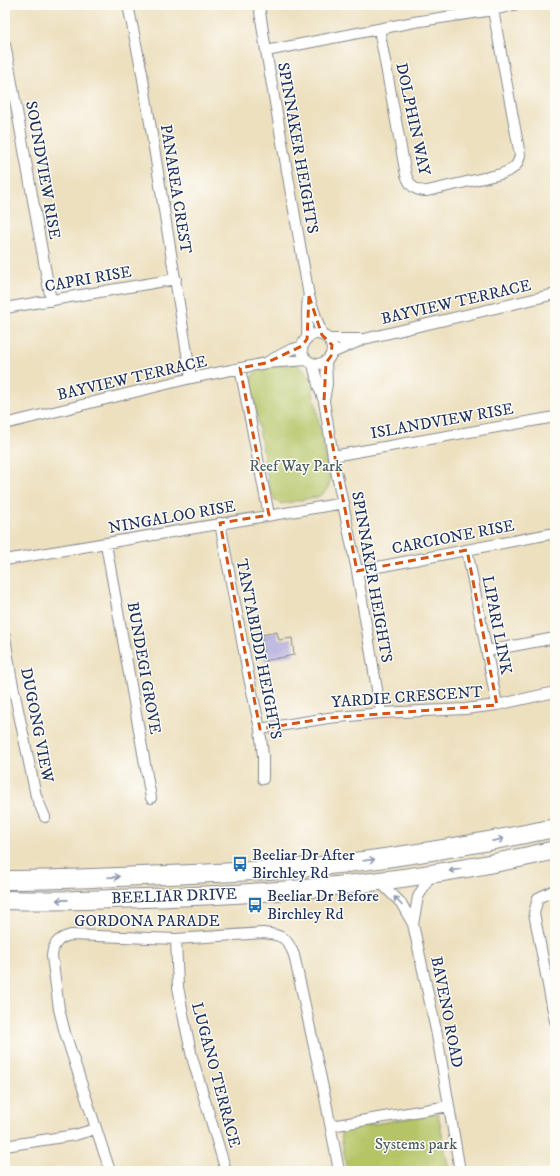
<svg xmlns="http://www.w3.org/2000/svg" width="560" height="1176" font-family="'IM FELL DW Pica',serif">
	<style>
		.green { fill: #b5c466; stroke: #687a62 }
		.building { fill: #b1aadc }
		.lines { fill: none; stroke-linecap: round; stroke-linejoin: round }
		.street-casing { stroke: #84888e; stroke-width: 12 }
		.highway-casing { stroke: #84888e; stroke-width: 20 }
		.street { stroke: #fff; stroke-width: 10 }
		.highway { stroke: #fff; stroke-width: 18 }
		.oneway { stroke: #8d97ae }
		.marked { fill: none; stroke: #d45514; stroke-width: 3; stroke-dasharray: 8 5; stroke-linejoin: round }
		.labels { text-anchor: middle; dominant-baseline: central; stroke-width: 3; stroke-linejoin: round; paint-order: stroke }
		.street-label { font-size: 16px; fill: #1b2f5e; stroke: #fdfcf7 }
		.park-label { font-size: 16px; fill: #495c60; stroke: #fdfcf7 }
		.poi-label { font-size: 16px; fill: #1b2f5e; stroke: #fdfcf7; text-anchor: start }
	</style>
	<rect width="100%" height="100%" fill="#fdfcf7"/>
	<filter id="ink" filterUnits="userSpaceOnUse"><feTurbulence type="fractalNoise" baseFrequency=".025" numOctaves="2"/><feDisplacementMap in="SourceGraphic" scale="8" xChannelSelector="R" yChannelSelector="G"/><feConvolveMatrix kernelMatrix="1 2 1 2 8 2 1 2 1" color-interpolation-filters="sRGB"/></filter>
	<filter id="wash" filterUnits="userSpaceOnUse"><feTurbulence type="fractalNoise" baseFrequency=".012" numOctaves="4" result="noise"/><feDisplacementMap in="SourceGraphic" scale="16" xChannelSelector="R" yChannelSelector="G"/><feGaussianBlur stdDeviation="0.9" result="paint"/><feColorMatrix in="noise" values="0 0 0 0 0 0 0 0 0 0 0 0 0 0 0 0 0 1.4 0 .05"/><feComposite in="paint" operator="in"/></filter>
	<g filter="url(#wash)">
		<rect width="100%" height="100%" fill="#ede0bf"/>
		<!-- green -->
		<path class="green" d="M295,363L308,373L311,381L330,479C329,488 326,493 317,497L281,504L275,500L270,491L251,383L252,376L259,369Z
			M438,1113L449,1171H347L340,1130Z"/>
		<g id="blocks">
			<!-- building -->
			<path class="building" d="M277,632L279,640L292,638L294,655L264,661L261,635Z"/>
		</g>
	</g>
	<g filter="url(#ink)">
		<use href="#blocks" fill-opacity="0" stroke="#84888e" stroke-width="1"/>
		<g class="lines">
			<defs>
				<path id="street" d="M128,5L142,73L191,378
					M259,5L266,51L309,296L322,335
					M379,29L406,175C410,186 415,191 427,191L501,174C512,170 518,167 520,155L493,10
					M5,44L51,301
					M266,51L414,22L493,10L514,5
					M5,308L176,279
					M302 349a15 15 0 1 1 30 0a15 15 0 1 1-30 0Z
					M307,339C308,325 306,312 308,298
					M328,339H364L555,294
					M332,353L362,340
					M269,361L290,350L303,346
					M313,364L318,385L324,401L333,456L357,571L381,713
					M240,368L269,515
					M324,401L327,384L326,362
					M5,424L191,378L266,363L307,360
					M333,456L555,417
					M220,523L248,673L260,729L263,756V779
					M106,544L151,798
					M467,550L497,705
					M5,560L344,503
					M357,571L555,533
					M5,637L11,676L36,796L45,817
					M487,651L555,638
					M260,729L328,718L381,713L465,709L497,705L555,692
					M379,881L401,903L413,924L437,1035L449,1106
					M555,890L538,898L534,913L555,1021
					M413,924L418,897L431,874
					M176,939L178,987L184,1019L192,1057L226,1171
					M331,1126L449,1106L460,1171
					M5,1146L75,1135L95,1129
					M110,1171L65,1033L59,1009L52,956C53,944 58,938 71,935L176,939L263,933C282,935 287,937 294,955L325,1097L339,1171"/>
				<path id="highway" d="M5,880C50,880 96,878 141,876C200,874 260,872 319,866C399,858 477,844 555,828
					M5,900C60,902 116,899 171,897C300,892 429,880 555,850"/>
			</defs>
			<!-- street casing -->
			<use href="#street" class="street-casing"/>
			<!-- highway casing -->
			<use href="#highway" class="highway-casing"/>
			<!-- street -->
			<use href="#street" class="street"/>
			<!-- highway -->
			<use href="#highway" class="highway"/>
		</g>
		<!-- one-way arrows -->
		<defs><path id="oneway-shaft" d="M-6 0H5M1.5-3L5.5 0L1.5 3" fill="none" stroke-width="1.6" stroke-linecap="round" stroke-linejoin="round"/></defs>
		<g class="oneway">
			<use href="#oneway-shaft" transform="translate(498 840) rotate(-11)"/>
			<use href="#oneway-shaft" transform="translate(369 860) rotate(-7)"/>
			<use href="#oneway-shaft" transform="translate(455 870) rotate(170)"/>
			<use href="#oneway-shaft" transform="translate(114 877) rotate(-2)"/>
			<use href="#oneway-shaft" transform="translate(62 900) rotate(179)"/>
			<use href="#oneway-shaft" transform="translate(398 901) rotate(-132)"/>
		</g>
	</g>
	<!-- marked area -->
	<path class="marked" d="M309,296L322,335L332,345L331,356L326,363L324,401L357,571L467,550L497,705L328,718L260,729L220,523L269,515L240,368L266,363L302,346L307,339Z"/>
	<!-- icons -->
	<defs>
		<symbol id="bus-bare" viewBox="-9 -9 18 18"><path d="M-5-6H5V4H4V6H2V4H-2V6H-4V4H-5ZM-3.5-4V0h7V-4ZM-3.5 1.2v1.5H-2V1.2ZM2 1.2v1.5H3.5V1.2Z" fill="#1f6fb2" stroke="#fdfcf7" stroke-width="2.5" paint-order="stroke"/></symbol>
	</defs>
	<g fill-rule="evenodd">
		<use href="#bus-bare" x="229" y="853" width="22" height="22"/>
		<use href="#bus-bare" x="244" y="894" width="22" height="22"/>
	</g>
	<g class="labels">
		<!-- street labels -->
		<g class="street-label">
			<text transform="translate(413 119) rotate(78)">DOLPHIN WAY</text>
			<text transform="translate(298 148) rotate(80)">SPINNAKER HEIGHTS</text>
			<text transform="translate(43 170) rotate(80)">SOUNDVIEW RISE</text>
			<text transform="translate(176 189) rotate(81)">PANAREA CREST</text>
			<text transform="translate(88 279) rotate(-10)">CAPRI RISE</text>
			<text transform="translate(456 302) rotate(-13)">BAYVIEW TERRACE</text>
			<text transform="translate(132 378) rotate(-13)">BAYVIEW TERRACE</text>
			<text transform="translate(442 421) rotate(-10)">ISLANDVIEW RISE</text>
			<text transform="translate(172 517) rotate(-10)">NINGALOO RISE</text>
			<text transform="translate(453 537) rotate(-11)">CARCIONE RISE</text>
			<text transform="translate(372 577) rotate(80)">SPINNAKER HEIGHTS</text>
			<text transform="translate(497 625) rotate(79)">LIPARI LINK</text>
			<text transform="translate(259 649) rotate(79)">TANTABIDDI HEIGHTS</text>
			<text transform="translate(144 668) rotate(80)">BUNDEGI GROVE</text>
			<text transform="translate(407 697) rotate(-4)">YARDIE CRESCENT</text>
			<text transform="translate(37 725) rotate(79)">DUGONG VIEW</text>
			<text transform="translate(174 896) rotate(-2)">BEELIAR DRIVE</text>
			<text x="147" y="921">GORDONA PARADE</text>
			<text transform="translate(447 1012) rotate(79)">BAVENO ROAD</text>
			<text transform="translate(216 1075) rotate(75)">LUGANO TERRACE</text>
		</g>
		<!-- park labels -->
		<g class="park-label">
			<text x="296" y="466">Reef Way Park</text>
			<text x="416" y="1144">Systems park</text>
		</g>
		<!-- poi labels -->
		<g class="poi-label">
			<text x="252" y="855">Beeliar Dr After<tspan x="252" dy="18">Birchley Rd</tspan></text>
			<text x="267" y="896">Beeliar Dr Before<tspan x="267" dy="18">Birchley Rd</tspan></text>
		</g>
	</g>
	<!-- margin -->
	<rect width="560" height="1176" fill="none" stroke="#fdfcf7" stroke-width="20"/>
</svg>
